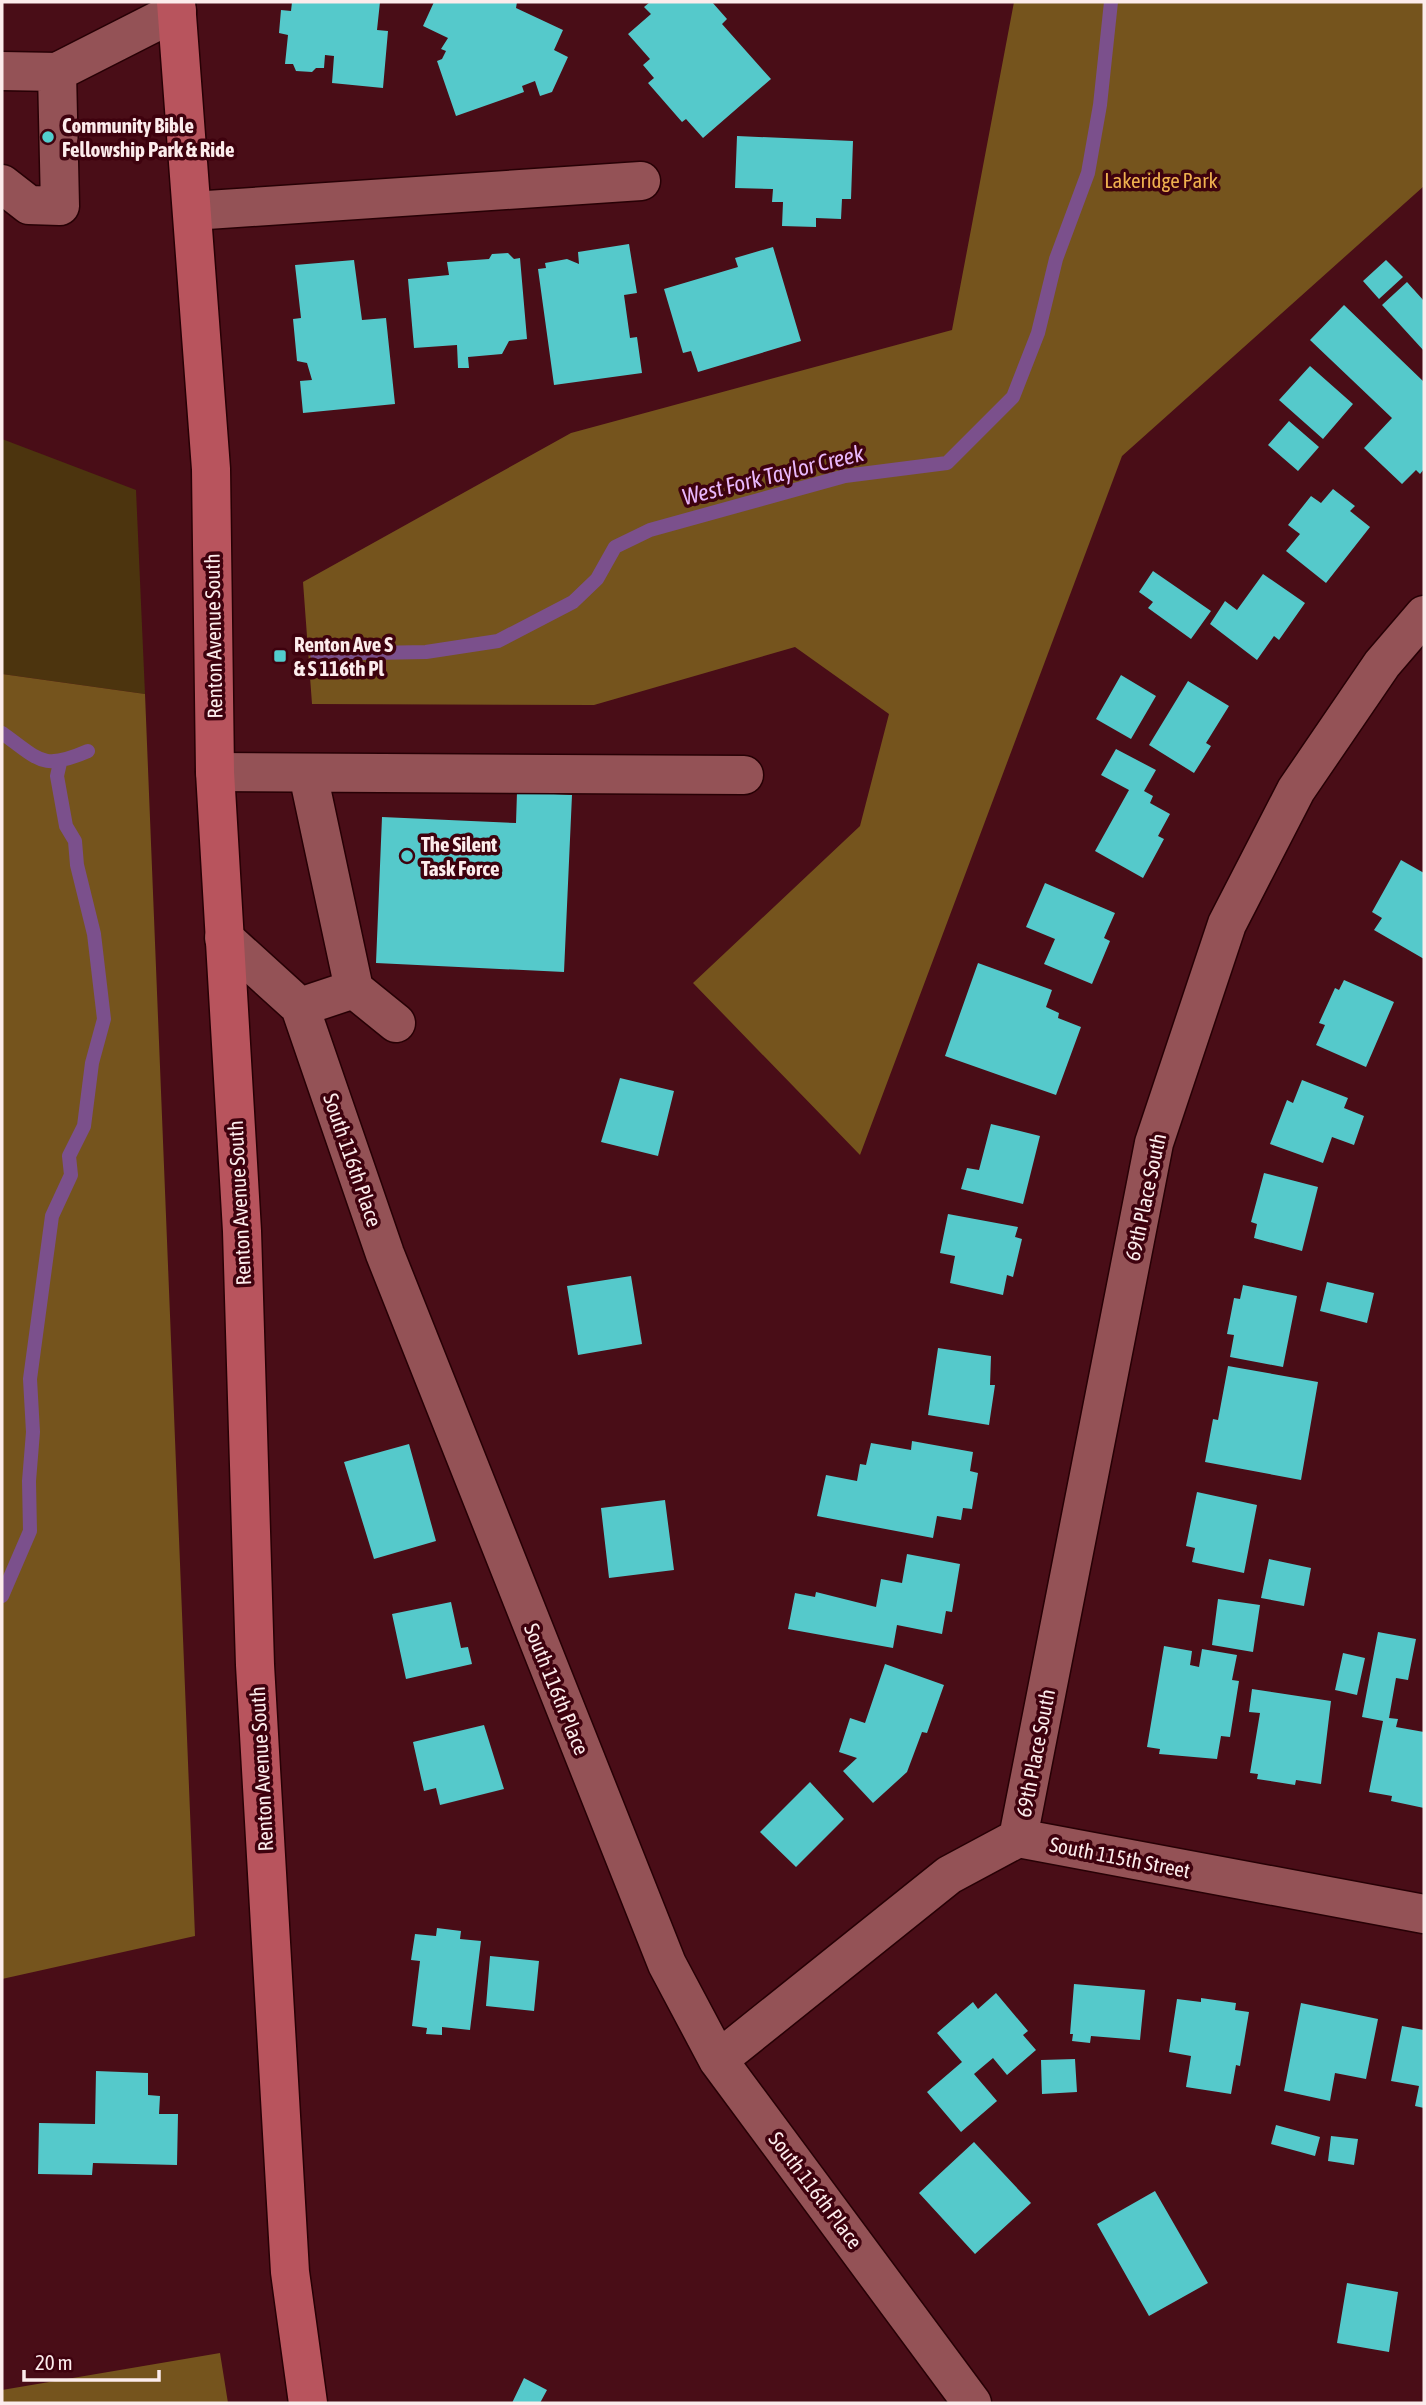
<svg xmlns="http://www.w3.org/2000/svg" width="1426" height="2405" font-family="'Asap Condensed',sans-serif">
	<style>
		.green { fill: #4c340e }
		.forest { fill: #75541d }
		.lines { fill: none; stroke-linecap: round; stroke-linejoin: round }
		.stream { stroke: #7b508c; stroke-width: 14 }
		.building { fill: #55c9cb }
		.minor-casing { stroke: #270005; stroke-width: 41 }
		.major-casing { stroke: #270005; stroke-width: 41 }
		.minor { stroke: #945256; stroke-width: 38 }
		.major { stroke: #b8545d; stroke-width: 38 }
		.poi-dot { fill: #52cdce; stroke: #3e020e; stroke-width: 2.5 }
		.labels { text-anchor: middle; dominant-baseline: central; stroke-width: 7; stroke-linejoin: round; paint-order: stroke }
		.poi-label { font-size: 21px; font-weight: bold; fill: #fcecec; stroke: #3e020e; text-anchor: start }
		.park-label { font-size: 21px; fill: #efb14f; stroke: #3e020e }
		.street-label { font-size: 21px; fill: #fcecec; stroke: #3e020e }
		.water-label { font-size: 23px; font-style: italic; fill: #e9b7fc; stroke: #3e020e }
	</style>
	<rect width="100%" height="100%" fill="#490d17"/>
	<!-- green -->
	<path class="green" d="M2,439L136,490L145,694L2,674Z"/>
	<!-- forest -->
	<path class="forest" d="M1014,2H1424V186L1122,456L860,1155L693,983L860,826L889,714L795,647L594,705L312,704L303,582L571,433L952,330Z
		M2,674L145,694L195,1936L2,1979Z
		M220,2353L228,2403H2V2390Z"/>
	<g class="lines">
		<!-- stream -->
		<path class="stream" d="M317,654L426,652L498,641L573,602L597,579L615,547L650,530L845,476L947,463L1013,397L1038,333L1056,259L1088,173L1100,105L1111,2
			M2,733C40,760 42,771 88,751
			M2,1596L30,1531L29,1481L33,1432L30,1379L52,1216L71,1175L69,1156L84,1126L92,1063L104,1019L94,934L77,865L75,841L66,826L57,776L60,763"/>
	</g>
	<!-- building -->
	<path class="building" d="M292,2H380L377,30L388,31L383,88L332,83L334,56L325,55L324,68H316L312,72L296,71L293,64H285L288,35L279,33L281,10L291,11Z
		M434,2H517L516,8L563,30L554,50L568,57L552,92L540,96L535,81L522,86L524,92L456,116L437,61L442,59L446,51L441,49L448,38L423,26Z
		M650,2H712L727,19L722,24L771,79L703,138L686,119L682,122L648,83L654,78L643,65L650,59L628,34L651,14L644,7Z
		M737,136L853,141L851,199H842L841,219L816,218V227L782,226L783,202H772L773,189L735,188Z
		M629,244L637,293L624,295L630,338L637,337L642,373L554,385L538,269L546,268L545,263L567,259L579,264L578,252Z
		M773,247L801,341L698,372L691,351L683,353L664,289L738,267L735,258Z
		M508,253L514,259L520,258L527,339L509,341L502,354L468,357L469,368H458L457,345L414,348L408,279L449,275L447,262L489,259L492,254Z
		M354,260L362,320L386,318L395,404L303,413L300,381L312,380L307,363L297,361L293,319L301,318L295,265Z
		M1386,260L1403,277L1379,299L1363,281Z
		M1407,282L1424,301V351L1382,305Z
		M1344,305L1424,382V469L1420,474L1416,470L1402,484L1364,448L1392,418L1310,340Z
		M1310,366L1353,404L1323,439L1279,400Z
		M1289,421L1319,447L1298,471L1268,445Z
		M1333,489L1355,506L1350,511L1370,527L1326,583L1286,551L1300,534L1288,525L1311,496L1321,503Z
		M1153,571L1211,611L1191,639L1148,608L1153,602L1139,592Z
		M1263,574L1305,603L1279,640L1274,636L1257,660L1210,624L1225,601L1237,610Z
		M1121,675L1156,696L1131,739L1096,719Z
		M1188,681L1229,706L1206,743L1211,746L1194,773L1149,745Z
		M1116,749L1156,770L1144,791L1153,796L1150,803L1170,814L1158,836L1164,839L1143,878L1095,851L1129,790L1101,775Z
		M517,792L572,795L564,972L376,963L382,817L516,823Z
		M1401,860L1424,873V959L1374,930L1382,918L1372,912Z
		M1045,883L1115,913L1104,938L1110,941L1092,984L1044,964L1055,939L1026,927Z
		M978,963L1052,990L1046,1007L1059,1013L1058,1018L1081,1027L1056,1095L945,1056Z
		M1344,980L1394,1002L1366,1067L1316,1045L1325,1025L1319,1023L1335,988L1339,990Z
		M620,1078L674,1091L658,1156L601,1142Z
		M1302,1080L1348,1098L1344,1108L1364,1116L1354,1145L1332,1137L1323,1163L1270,1144L1287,1100L1293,1103Z
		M991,1124L1040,1136L1023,1204L961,1189L967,1168L979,1170Z
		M1264,1173L1318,1187L1302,1251L1254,1238L1257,1224L1251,1222Z
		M948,1214L1018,1227L1015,1237L1022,1239L1013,1277L1007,1275L1003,1295L950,1283L955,1256L940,1253Z
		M631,1276L642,1344L578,1355L567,1286Z
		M1327,1282L1374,1293L1367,1323L1320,1311Z
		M1243,1285L1297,1296L1283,1367L1230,1357L1234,1335L1227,1334L1234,1298L1240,1299Z
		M938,1348L991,1356L990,1385H995L989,1425L928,1415Z
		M1228,1366L1318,1382L1301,1480L1205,1462L1213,1419L1218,1420Z
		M912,1441L973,1452L970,1471L978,1473L972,1509L963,1508L961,1520L937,1516L933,1538L817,1516L826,1475L857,1481L860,1464L866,1465L871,1443L911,1450Z
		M409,1444L436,1541L374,1559L344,1462Z
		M1197,1492L1257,1505L1244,1573L1192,1562L1195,1548L1186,1546Z
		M665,1500L674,1570L609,1578L601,1508Z
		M907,1554L960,1564L952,1612L946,1611L942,1634L897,1625L893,1648L788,1629L795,1593L815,1597L816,1592L876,1607L881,1579L902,1583Z
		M1269,1559L1311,1568L1304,1606L1261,1598Z
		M1218,1599L1260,1605L1253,1652L1212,1645Z
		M451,1602L461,1648L468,1647L472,1664L406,1679L392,1614Z
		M1378,1632L1416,1639L1408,1680L1396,1678L1389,1718L1398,1719L1396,1727L1424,1732V1808L1391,1801L1392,1796L1369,1792L1383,1721L1362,1717Z
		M1164,1646L1192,1651L1190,1665L1199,1667L1202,1649L1237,1655L1232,1680L1239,1681L1230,1737L1221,1736L1217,1759L1159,1754L1160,1749L1147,1747Z
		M1343,1653L1365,1658L1357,1695L1335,1690Z
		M885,1664L944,1685L927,1733L922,1732L907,1772L873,1803L843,1771L857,1758L839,1752L850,1718L865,1723Z
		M1252,1689L1331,1701L1321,1784L1296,1780L1295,1785L1257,1779L1258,1774L1250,1773L1260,1713L1249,1712Z
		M484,1725L504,1789L440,1805L436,1788L424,1791L413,1742Z
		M810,1782L844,1819L796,1867L760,1832Z
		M437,1928L461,1931L460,1939L481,1941L470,2030L442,2027V2035L426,2034L427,2028L412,2026L420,1961L411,1960L415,1934L436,1936Z
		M490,1956L539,1961L534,2011L486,2006Z
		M1074,1984L1145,1990L1140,2040L1091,2036L1090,2043L1072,2041L1073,2034H1070Z
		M996,1993L1028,2031L1023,2035L1036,2050L1007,2075L993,2058L974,2074L997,2101L961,2132L927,2092L962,2062L937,2033L973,2002L978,2009Z
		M1201,1998L1236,2003L1235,2010L1249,2012L1240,2066L1236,2065L1231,2094L1186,2087L1191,2056L1169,2052L1177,1999L1201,2002Z
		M1301,2003L1378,2019L1366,2079L1335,2073L1330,2101L1284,2091Z
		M1402,2026L1424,2030V2108L1415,2106L1419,2086L1391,2081Z
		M1075,2059L1077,2092L1042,2094L1041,2060Z
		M96,2071L148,2073V2095L160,2096L159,2114H178L177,2165L93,2163L92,2175L38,2174L39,2123L95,2124Z
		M1276,2125L1320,2137L1315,2156L1271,2144Z
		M1331,2136L1358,2139L1354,2165L1328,2161Z
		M974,2142L1031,2203L975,2254L919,2193Z
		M1155,2191L1208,2283L1149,2316L1097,2224Z
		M1347,2283L1398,2292L1389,2352L1337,2343Z
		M524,2378L547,2390L540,2403H512Z"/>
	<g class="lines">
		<defs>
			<path id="minor" d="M2,71L57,72L177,11
				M2,184L29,205L60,206L57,72
				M192,211L641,181
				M215,772L744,775
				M224,938L300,1007L385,1254L667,1964L718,2060L972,2403
				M354,989L396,1023
				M300,1007L354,989L308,774
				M1018,1838L1154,1143L1227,924L1296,790L1382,664L1424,615
				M718,2060L949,1875L1018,1838L1424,1914"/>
			<path id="major" d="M176,2L211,469L215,772L242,1231L255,1665L290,2272L308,2403"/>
		</defs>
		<!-- minor casing -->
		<use href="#minor" class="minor-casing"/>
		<!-- major casing -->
		<use href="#major" class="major-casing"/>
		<!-- minor -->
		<use href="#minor" class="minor"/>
		<!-- major -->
		<use href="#major" class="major"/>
	</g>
	<!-- markers -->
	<g class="poi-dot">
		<circle cx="48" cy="137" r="7"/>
		<rect x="273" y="649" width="14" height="14" rx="3.5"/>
		<circle cx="407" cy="856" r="7"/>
	</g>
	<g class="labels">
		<!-- poi labels -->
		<g class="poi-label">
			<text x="62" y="125">Community Bible<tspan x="62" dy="24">Fellowship Park &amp; Ride</tspan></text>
			<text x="294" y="644">Renton Ave S<tspan x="294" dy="24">&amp; S 116th Pl</tspan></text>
			<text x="421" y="844">The Silent<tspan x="421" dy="24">Task Force</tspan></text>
		</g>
		<!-- park labels -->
		<g class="park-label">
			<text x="1161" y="180">Lakeridge Park</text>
		</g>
		<!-- street labels -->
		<g class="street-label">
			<text transform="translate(213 636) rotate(-91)">Renton Avenue South</text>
			<text transform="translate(353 1160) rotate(71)">South 116th Place</text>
			<text transform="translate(1145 1197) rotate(-78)">69th Place South</text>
			<text transform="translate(239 1203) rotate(-93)">Renton Avenue South</text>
			<text transform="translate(557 1689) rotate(68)">South 116th Place</text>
			<text transform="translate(1035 1753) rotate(-79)">69th Place South</text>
			<text transform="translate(261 1769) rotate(-93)">Renton Avenue South</text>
			<text transform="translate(1120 1857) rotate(11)">South 115th Street</text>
			<text transform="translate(816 2190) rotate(53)">South 116th Place</text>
		</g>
		<!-- water labels -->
		<g class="water-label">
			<text transform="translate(773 475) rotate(-14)">West Fork Taylor Creek</text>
		</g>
	</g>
	<!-- border -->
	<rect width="1426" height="2405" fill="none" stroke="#fcecec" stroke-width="7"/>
	<!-- scale -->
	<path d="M24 2370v10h135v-10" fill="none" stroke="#fcecec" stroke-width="3.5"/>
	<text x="35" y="2370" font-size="21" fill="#fcecec" stroke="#3e020e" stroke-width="5" paint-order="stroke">20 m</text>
</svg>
